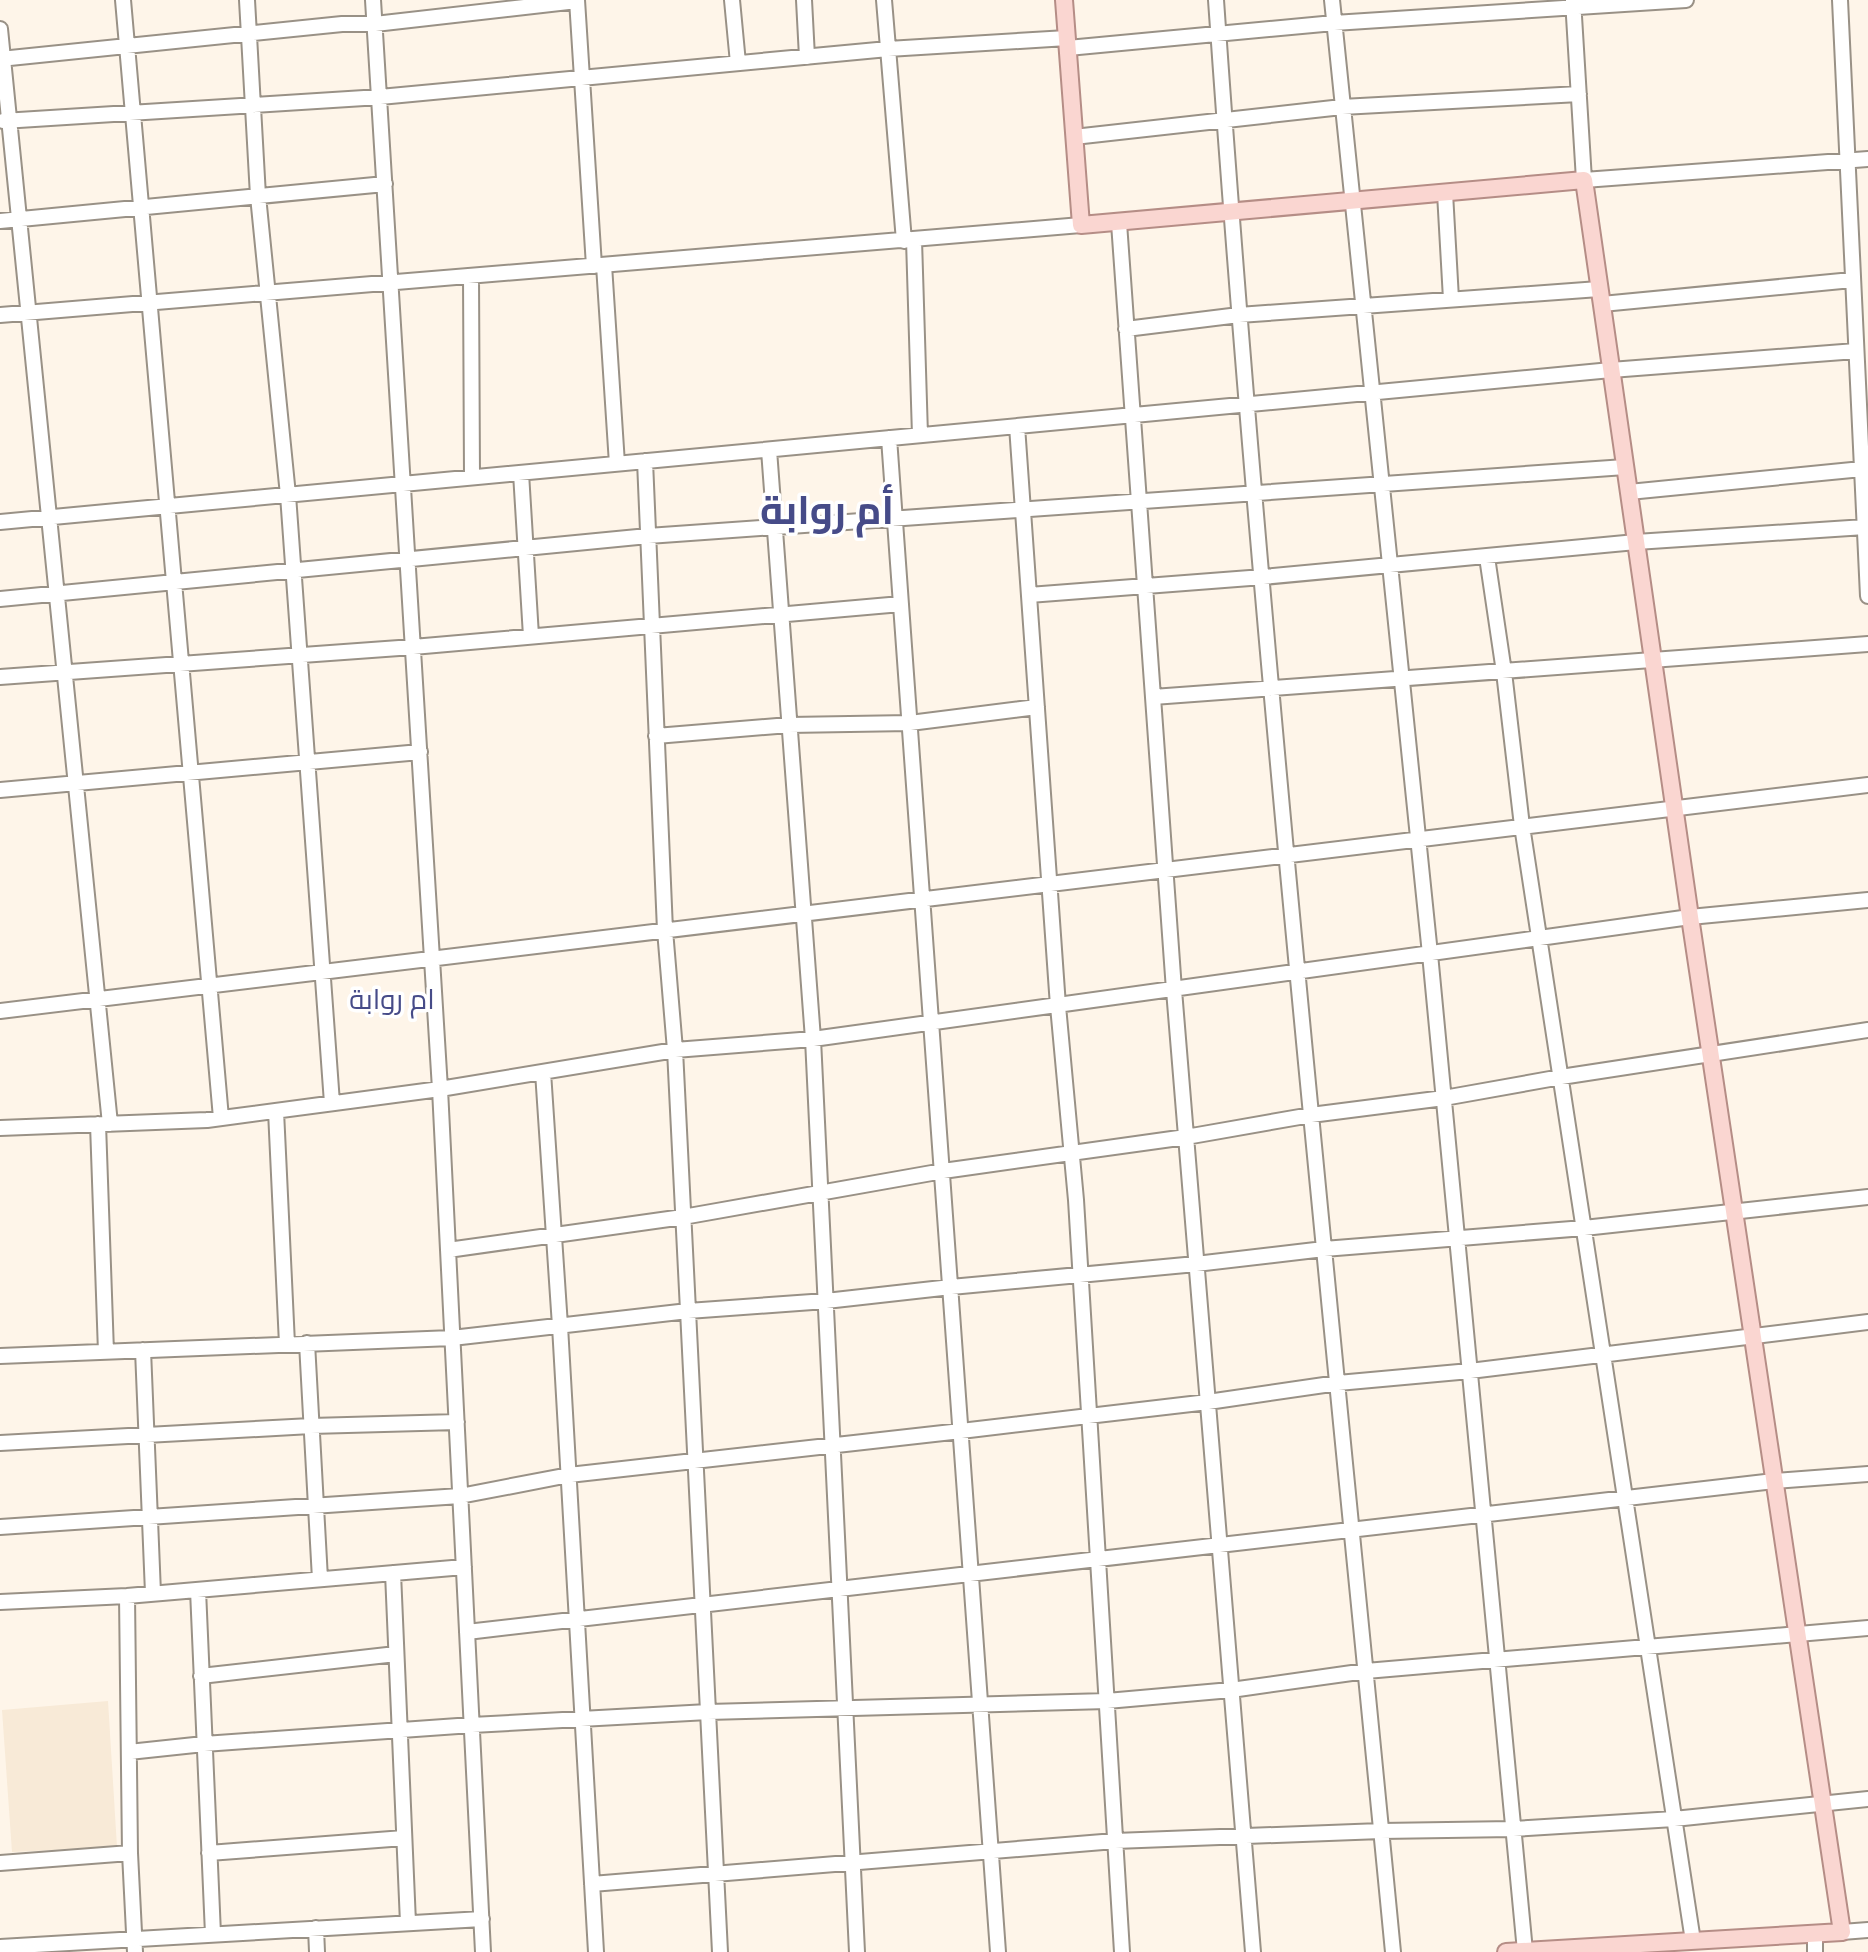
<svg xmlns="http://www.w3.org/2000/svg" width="1868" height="1952" font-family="'Public Sans',Cairo,sans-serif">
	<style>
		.education { fill: #f8ead7 }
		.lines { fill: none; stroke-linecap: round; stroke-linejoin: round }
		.minor-casing { stroke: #999186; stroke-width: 18 }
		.major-casing { stroke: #b58d86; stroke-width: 20 }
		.minor { stroke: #fff; stroke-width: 14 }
		.major { stroke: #fad6d1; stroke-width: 16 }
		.labels { text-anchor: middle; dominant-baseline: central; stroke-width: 7; stroke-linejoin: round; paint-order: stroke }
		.quarter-label { font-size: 28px; fill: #464b88; stroke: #fff }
		.town-label { font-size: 40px; font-weight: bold; fill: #464b88; stroke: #fff }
	</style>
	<rect width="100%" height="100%" fill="#fef5e9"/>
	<!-- education -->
	<path class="education" d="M108,1701L117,1847L12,1852L2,1710Z"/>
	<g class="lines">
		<defs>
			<path id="minor" d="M123,0L221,1118
				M247,0L258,196L288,495L332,1103
				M373,0L440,1089L483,1952
				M577,0L594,266
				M732,0L738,63
				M804,0L807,57
				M884,0L904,241
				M1216,0C1261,652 1330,1302 1393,1952
				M1332,0L1430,954L1525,1951
				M1573,0L1584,180L1868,159
				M1840,0L1868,596
				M0,29L110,1124
				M1068,48L1334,23L1686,0
				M0,59L342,24H375L577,1
				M3,121L380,97L888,49L1067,38
				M1074,137L1342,107L1579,94
				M1445,193L1451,299
				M0,221L385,184
				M1119,223L1174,990L1253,1952
				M914,240L920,435
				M604,265L617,464
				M471,276L472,477
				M1602,304L1852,280
				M0,315L1081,225
				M1126,329L1239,315L1599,289
				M1017,426L1058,1006L1076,1200L1122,1952
				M889,438L998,1952
				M769,450L813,1039L857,1952
				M645,461L665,930L675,1050L720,1952
				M521,473L531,636
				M1629,492L1862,469
				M0,522L1611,370L1856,351
				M1487,557L1504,672L1522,826L1693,1941
				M1029,595L1263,577L1636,542L1865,527
				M0,599L648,536L1625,467
				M0,677L413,647L901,604
				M1153,697L1868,644
				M656,736L789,725L910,723L1037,707
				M0,790L420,752
				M0,1011L1868,785
				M543,1072L560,1326L596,1952
				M276,1111L287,1344
				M98,1124L106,1352
				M0,1128L207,1120L440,1089L675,1050L813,1039L1690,917L1868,900
				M448,1250L683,1217L943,1171L1186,1137L1311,1115L1444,1098L1561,1077L1868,1030
				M307,1343L320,1579
				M143,1350L153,1593
				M0,1356L452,1338L688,1311L826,1301L951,1287L1196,1264L1324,1249L1584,1228L1868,1197
				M0,1443L311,1426L457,1422
				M0,1527L460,1496L569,1475L961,1431L1208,1402L1338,1383L1470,1371L1868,1322
				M393,1573L408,1923
				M198,1590L213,1934
				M127,1596L130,1853L135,1952
				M0,1602L127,1596L464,1567
				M467,1632L1774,1481L1868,1474
				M201,1676L396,1654
				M129,1752L204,1744L472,1725L708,1712L1107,1701L1231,1690L1366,1671L1868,1628
				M209,1853L404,1838
				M0,1863L130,1853
				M592,1884L1115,1841L1381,1831L1513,1829L1674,1819L1868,1799
				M316,1928L317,1952
				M1842,1932L1868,1930
				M1815,1934V1952
				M0,1947L482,1919"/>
			<path id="major" d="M1064,0L1081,225L1584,180L1690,917L1842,1932L1506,1952"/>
		</defs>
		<!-- minor casing -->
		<use href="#minor" class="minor-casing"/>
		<!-- major casing -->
		<use href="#major" class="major-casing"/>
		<!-- minor -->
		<use href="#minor" class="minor"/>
		<!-- major -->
		<use href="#major" class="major"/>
	</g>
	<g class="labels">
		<!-- quarter labels -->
		<g class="quarter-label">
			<text x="392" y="998">ام روابة</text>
		</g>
		<!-- town labels -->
		<g class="town-label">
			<text x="827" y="509">أم روابة</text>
		</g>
	</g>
</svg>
